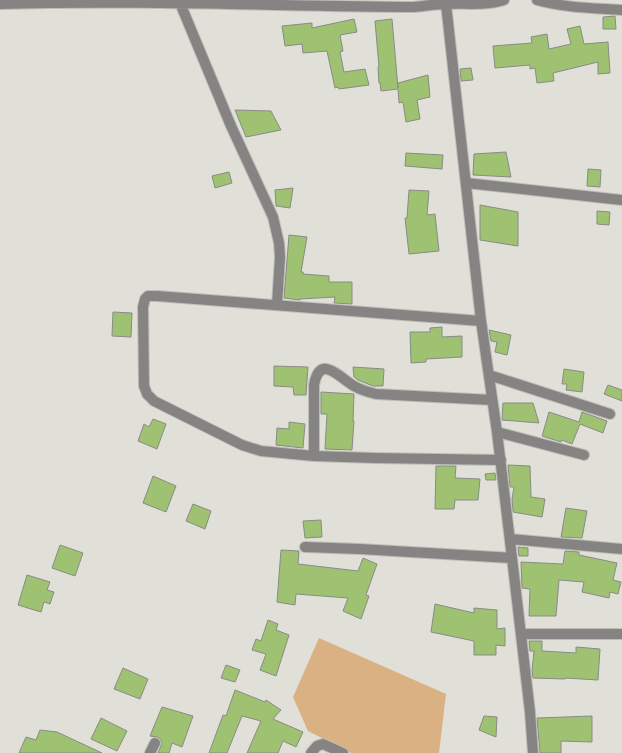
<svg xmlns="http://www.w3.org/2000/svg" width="622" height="753" font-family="Lato,sans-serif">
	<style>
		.green { fill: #dab182 }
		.building { fill: #9fc172; stroke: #898b86 }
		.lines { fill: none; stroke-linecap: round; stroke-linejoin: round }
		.minor-casing { stroke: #bebeb8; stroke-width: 12 }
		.minor { stroke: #858482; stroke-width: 10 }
	</style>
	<rect width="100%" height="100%" fill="#e0e0d9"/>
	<!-- green -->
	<path class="green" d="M319,638L446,694L439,753H351L308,731L293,697Z"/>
	<!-- building -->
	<path class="building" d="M615,16L616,29H603V17Z
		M354,19L357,32L340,35L343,51L340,52L344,72L365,69L369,85L339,89L338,87L335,88L327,51L303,53L302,44L285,46L282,26L312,23V28Z
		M392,19L398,88V83L428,75L430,97L417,100L420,119L406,122L403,102L399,103L398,89L381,91L380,83H379L378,67H379L375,21Z
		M580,26L584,44L608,42L610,73L598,74V62L553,73L554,81L537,83L535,68L530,69V65L495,68L493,46L532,43L531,37L547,34L549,49L571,44L567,29Z
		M471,68L473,80L461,81L460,69Z
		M235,110L271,111L281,130L246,137Z
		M506,152L511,177L473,175L474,154Z
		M406,153L443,155L442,169L405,166Z
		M588,169L601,170L600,187L587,186Z
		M229,172L232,183L215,188L212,176Z
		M293,188L290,208L276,206L275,190Z
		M409,190L429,191L427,215L435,214L439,251L409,254L405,218H407Z
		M480,205L518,212V246L480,240Z
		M597,211L610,212L609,225L597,224Z
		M289,235L307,237L301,272H303V274L329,276V282H352V304L334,303L335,297L300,299V300L284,298Z
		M113,312L132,313L131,337L112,336Z
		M442,327V337L462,336V357L426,359V362L411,363L410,332H430V328Z
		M489,330L511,335L507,355L495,352L497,342L491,341Z
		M274,366L308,367L306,395H294L293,387L274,386Z
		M353,367L384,369L383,386H373L358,380L354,377Z
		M564,369L584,372L582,392L566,390L567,384H562Z
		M608,385L622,390V401L604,394Z
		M321,392L354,394L353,421H354L352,450L325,449L327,414H321Z
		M503,403H533L539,423L502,420Z
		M549,412L579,422L582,412L607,421L603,433L580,424L572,444L562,440L561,442L542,436Z
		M153,419L166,424L157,449L138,441L144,424L149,427Z
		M289,422L305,424L303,448L276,445L277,428L289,429Z
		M508,465L530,466L531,497L545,499L542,517L513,512L512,499L514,487H510Z
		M436,466H456L455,478L480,479L478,500H455L454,509H435Z
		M495,473L496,480H486L485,474Z
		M153,476L176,486L166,512L143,503Z
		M193,504L211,511L205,529L186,521Z
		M566,508L587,511L582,538L561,537Z
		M321,520L322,537L305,538L303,521Z
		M60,545L83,553L75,576L52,568Z
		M518,547L528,548V556H519Z
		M281,550L299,551L298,564L358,571L363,558L377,564L366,595L369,596L361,619L343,611L348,598L296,594L295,605L277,602Z
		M565,551L579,552V555L617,563L613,580L621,582L618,594L610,592L609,598L582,592L584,582L559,580L556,616H529L530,589L522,588L521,562L563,564Z
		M27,575L50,582L47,590L54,592L50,604L44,602L41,612L18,605Z
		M435,604L474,613V608L497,610V629L505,628V646L496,645V655H474V641L431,632Z
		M268,620L278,624L276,630L289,635L276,676L260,670L266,654L252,650L256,639L261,641Z
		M529,641H542V651L576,653V647L600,649L598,680L565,678V679L533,678L532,671L534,651H530Z
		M226,665L240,670L235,682L221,678Z
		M123,668L148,679L140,699L114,689Z
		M235,690L265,702L266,700L281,710L273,719L303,732L296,747L283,741L278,753H247L261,721L242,716L227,753H209L223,715L226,716Z
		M162,707L193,716L182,747L172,743L169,753H158L161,746V740L158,737L150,736Z
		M484,716L497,717L496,737L479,730Z
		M592,716V742L561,741V753H540L537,718Z
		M101,718L127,731L117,751L91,739Z
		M40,730L57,732L102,753H19L26,737L36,740Z"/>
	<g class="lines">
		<defs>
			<path id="minor" d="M537,0C565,8 594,8 622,10
				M180,3L231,126L273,217L279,243L280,257L277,305
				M0,4C138,0 276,6 414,7C425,6 435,4 446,4C465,3 486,6 504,0
				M446,4L481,321L497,432L512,558L530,712L533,753
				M466,183L622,200
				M481,321L157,296H148L145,299L143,307L144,386L147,394L154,401L242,445L261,451L314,456L375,458L501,460
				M489,375L610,414
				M497,432L584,455
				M314,456V385C320,353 339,377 354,386C361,390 368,392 376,394L492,400
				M510,539L622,549
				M305,547L360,549L512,558
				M521,634H622
				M150,753L155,743
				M311,753L317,746L323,744L343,753"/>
		</defs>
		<!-- minor casing -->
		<use href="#minor" class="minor-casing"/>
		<!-- minor -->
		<use href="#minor" class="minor"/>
	</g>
</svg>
